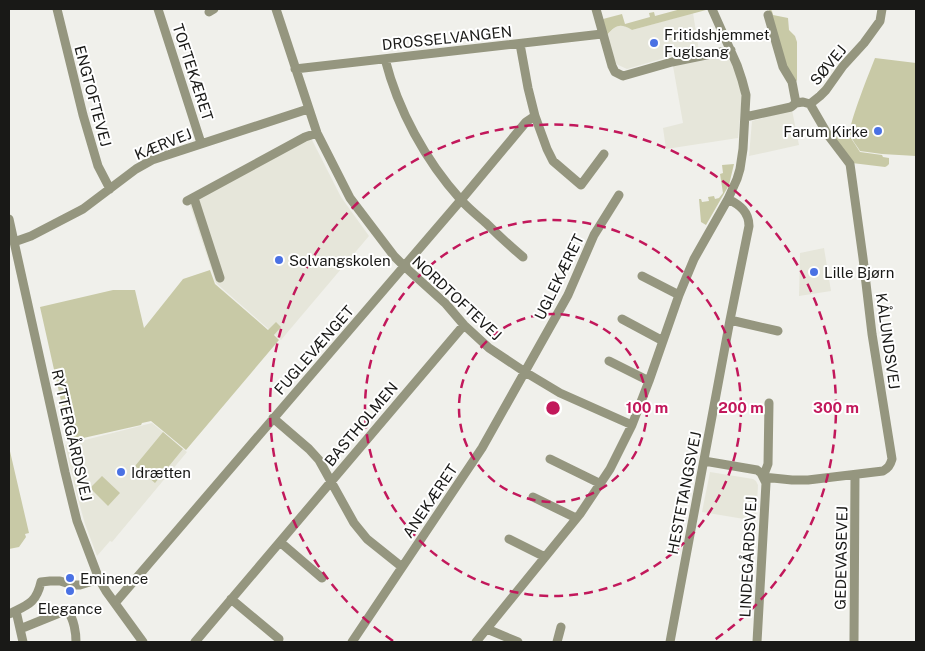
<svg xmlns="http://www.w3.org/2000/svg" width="925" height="651" font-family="'Public Sans',sans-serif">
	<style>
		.built { fill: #e6e6da }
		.green { fill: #c8c9a6 }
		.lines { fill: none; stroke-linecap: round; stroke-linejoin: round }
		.minor { stroke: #95967f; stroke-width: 9 }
		.ring { fill: none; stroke: #c2185b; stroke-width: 2.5; stroke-dasharray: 9 6 }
		.poi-dot { fill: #4a71e4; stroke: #fff; stroke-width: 2 }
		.labels { text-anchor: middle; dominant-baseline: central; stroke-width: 4; stroke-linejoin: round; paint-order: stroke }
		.poi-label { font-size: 15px; fill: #191917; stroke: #fff; text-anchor: start }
		.street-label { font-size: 15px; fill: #191917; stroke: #fff }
		.centre { fill: #c2185b; stroke: #fff; stroke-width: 2.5 }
		.ring-label { font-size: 15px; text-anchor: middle; font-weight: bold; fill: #c2185b; stroke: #fff; stroke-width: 4; stroke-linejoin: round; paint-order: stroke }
	</style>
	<rect width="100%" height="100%" fill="#f0f0eb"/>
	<!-- built -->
	<path class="built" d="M693,13L699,51L668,57L627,69L616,64L607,35L616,26H625L632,30Z
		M729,56L739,80L742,98L738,138L666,149L663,128L683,123L673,66Z
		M792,110L799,145L749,156L752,121Z
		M311,138L341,197L369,236L281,340L216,283L189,202Z
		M824,248L831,291L799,296L800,253Z
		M152,423L187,452L112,542L110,541L97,556L85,524L76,492L65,445Z
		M710,472L753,479L756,481L758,485L756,521L702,512Z"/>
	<!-- green -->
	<path class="green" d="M681,9H705L706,10L632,30C620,23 616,25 607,35L603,19L622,14L625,24L650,17L649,13L654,12L655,16Z
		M769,10H771L772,11L773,15L788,18L789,30L795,36L797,42V81L795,80L787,69L777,34Z
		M875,58L916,63V156L882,154L860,151C857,146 852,140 850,134C848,125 870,71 875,58Z
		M849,135L860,152L882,155L883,157L889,158V164L887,166L885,167L852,163L834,136Z
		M734,164L729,185L706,225L701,222L699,199H701L702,202L709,201L708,197L714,196L715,199L719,198L723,193L720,174L723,173L722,165Z
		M210,270L215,284L268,330L276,322L281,327L274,335L279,340L186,450L151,421L142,423L141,425L70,441L40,307L113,290H135L144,328L183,279Z
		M163,432L183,449L155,483L135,466Z
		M9,447L29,533L25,534L26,537L19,547L9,549Z
		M102,476L120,493L108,506L90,488Z"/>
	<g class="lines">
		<!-- minor -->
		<path class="minor" d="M57,9L83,115L98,166L110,189
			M158,9L201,143
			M276,9L317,133L350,198L394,256L404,266L446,304L464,325L489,348L525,372L560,393L632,425
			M596,9L612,66L615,72L623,76L672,62L731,50
			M209,12L214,9
			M768,15L783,67L792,82L796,103
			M520,44L528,88L535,116L547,149L553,161L581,185L604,154
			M385,59C398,110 425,160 461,200C468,208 478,216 486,223C498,235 510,246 523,257
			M295,69L602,34
			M745,117L791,107L796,103L803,102L810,104L820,96L826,90L843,66L864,43L880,21L882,9
			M194,198L220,278
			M187,201L305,137L317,133
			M9,219L65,472L77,521L99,579L106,591L143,642
			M14,242L31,236L83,209L136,169L152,160L308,109
			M642,276L679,295
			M622,319L663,341
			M730,320L778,331
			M609,361L649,381
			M769,403L768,464L763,477L792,480H808L883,471C888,468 890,466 892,459L872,334L863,258L850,164L828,135L810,104
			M273,418L309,449L319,460L354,523L367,539L402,567
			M550,459L601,484
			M704,461L757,470L761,473L766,483L757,642
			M533,497L576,518
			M509,539L545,557
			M280,542L322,578
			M231,599L279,639
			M115,603L461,200L526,122L535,116
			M16,611L23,642
			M9,614C27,605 36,604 41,582L50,581H60L73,585H80L99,579
			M20,629L62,612H68C74,619 76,633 76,642
			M487,629L518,642
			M195,642L464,325
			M352,642L482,448L568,295L594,235L619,195
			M476,642L580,514L610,469L632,425L649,381L679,295L694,259L728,199L737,179L740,169L743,149L746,95L742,80L737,65L712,9
			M557,642L561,627
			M670,642L730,320L749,226C749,212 740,205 728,199
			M854,642L855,475"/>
	</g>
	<!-- distance rings -->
	<g class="ring">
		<circle cx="553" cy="408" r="94"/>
		<circle cx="553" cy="408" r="188"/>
		<path d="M393 641A283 283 0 1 1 713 641"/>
	</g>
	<!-- markers -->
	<g class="poi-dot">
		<circle cx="654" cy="43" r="5"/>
		<circle cx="878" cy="131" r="5"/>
		<circle cx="279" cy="260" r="5"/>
		<circle cx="814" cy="272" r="5"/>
		<circle cx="121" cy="472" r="5"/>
		<circle cx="70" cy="578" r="5"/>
		<circle cx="70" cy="591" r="5"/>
	</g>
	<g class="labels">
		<!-- poi labels -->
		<g class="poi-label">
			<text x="664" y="34">Fritidshjemmet<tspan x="664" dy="17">Fuglsang</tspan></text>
			<text x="868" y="131" text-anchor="end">Farum Kirke</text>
			<text x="289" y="260">Solvangskolen</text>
			<text x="824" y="272">Lille Bjørn</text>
			<text x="131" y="472">Idrætten</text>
			<text x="80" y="578">Eminence</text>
			<text x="70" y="608" text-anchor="middle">Elegance</text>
		</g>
		<!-- street labels -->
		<g class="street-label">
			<text transform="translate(447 38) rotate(-6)">DROSSELVANGEN</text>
			<text transform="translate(828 65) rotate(-50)">SØVEJ</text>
			<text transform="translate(193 72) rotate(72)">TOFTEKÆRET</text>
			<text transform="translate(93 96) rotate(75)">ENGTOFTEVEJ</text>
			<text transform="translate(163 144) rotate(-22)">KÆRVEJ</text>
			<text transform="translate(559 277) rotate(-64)">UGLEKÆRET</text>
			<text transform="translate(457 298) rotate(43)">NORDTOFTEVEJ</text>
			<text transform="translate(888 341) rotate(82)">KÅLUNDSVEJ</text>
			<text transform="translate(314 350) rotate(-49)">FUGLEVÆNGET</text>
			<text transform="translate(361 424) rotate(-50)">BASTHOLMEN</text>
			<text transform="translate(72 435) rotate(77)">RYTTERGÅRDSVEJ</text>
			<text transform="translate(684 493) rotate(-79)">HESTETANGSVEJ</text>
			<text transform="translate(430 501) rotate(-56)">ANEKÆRET</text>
			<text transform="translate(748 557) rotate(-87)">LINDEGÅRDSVEJ</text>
			<text transform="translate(841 558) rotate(-89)">GEDEVASEVEJ</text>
		</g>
	</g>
	<circle cx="553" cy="408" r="8" class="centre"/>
	<g class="ring-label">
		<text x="647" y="413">100 m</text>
		<text x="741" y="413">200 m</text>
		<text x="836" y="413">300 m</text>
	</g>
	<!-- border -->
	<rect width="925" height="651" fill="none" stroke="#191917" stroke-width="20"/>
</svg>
